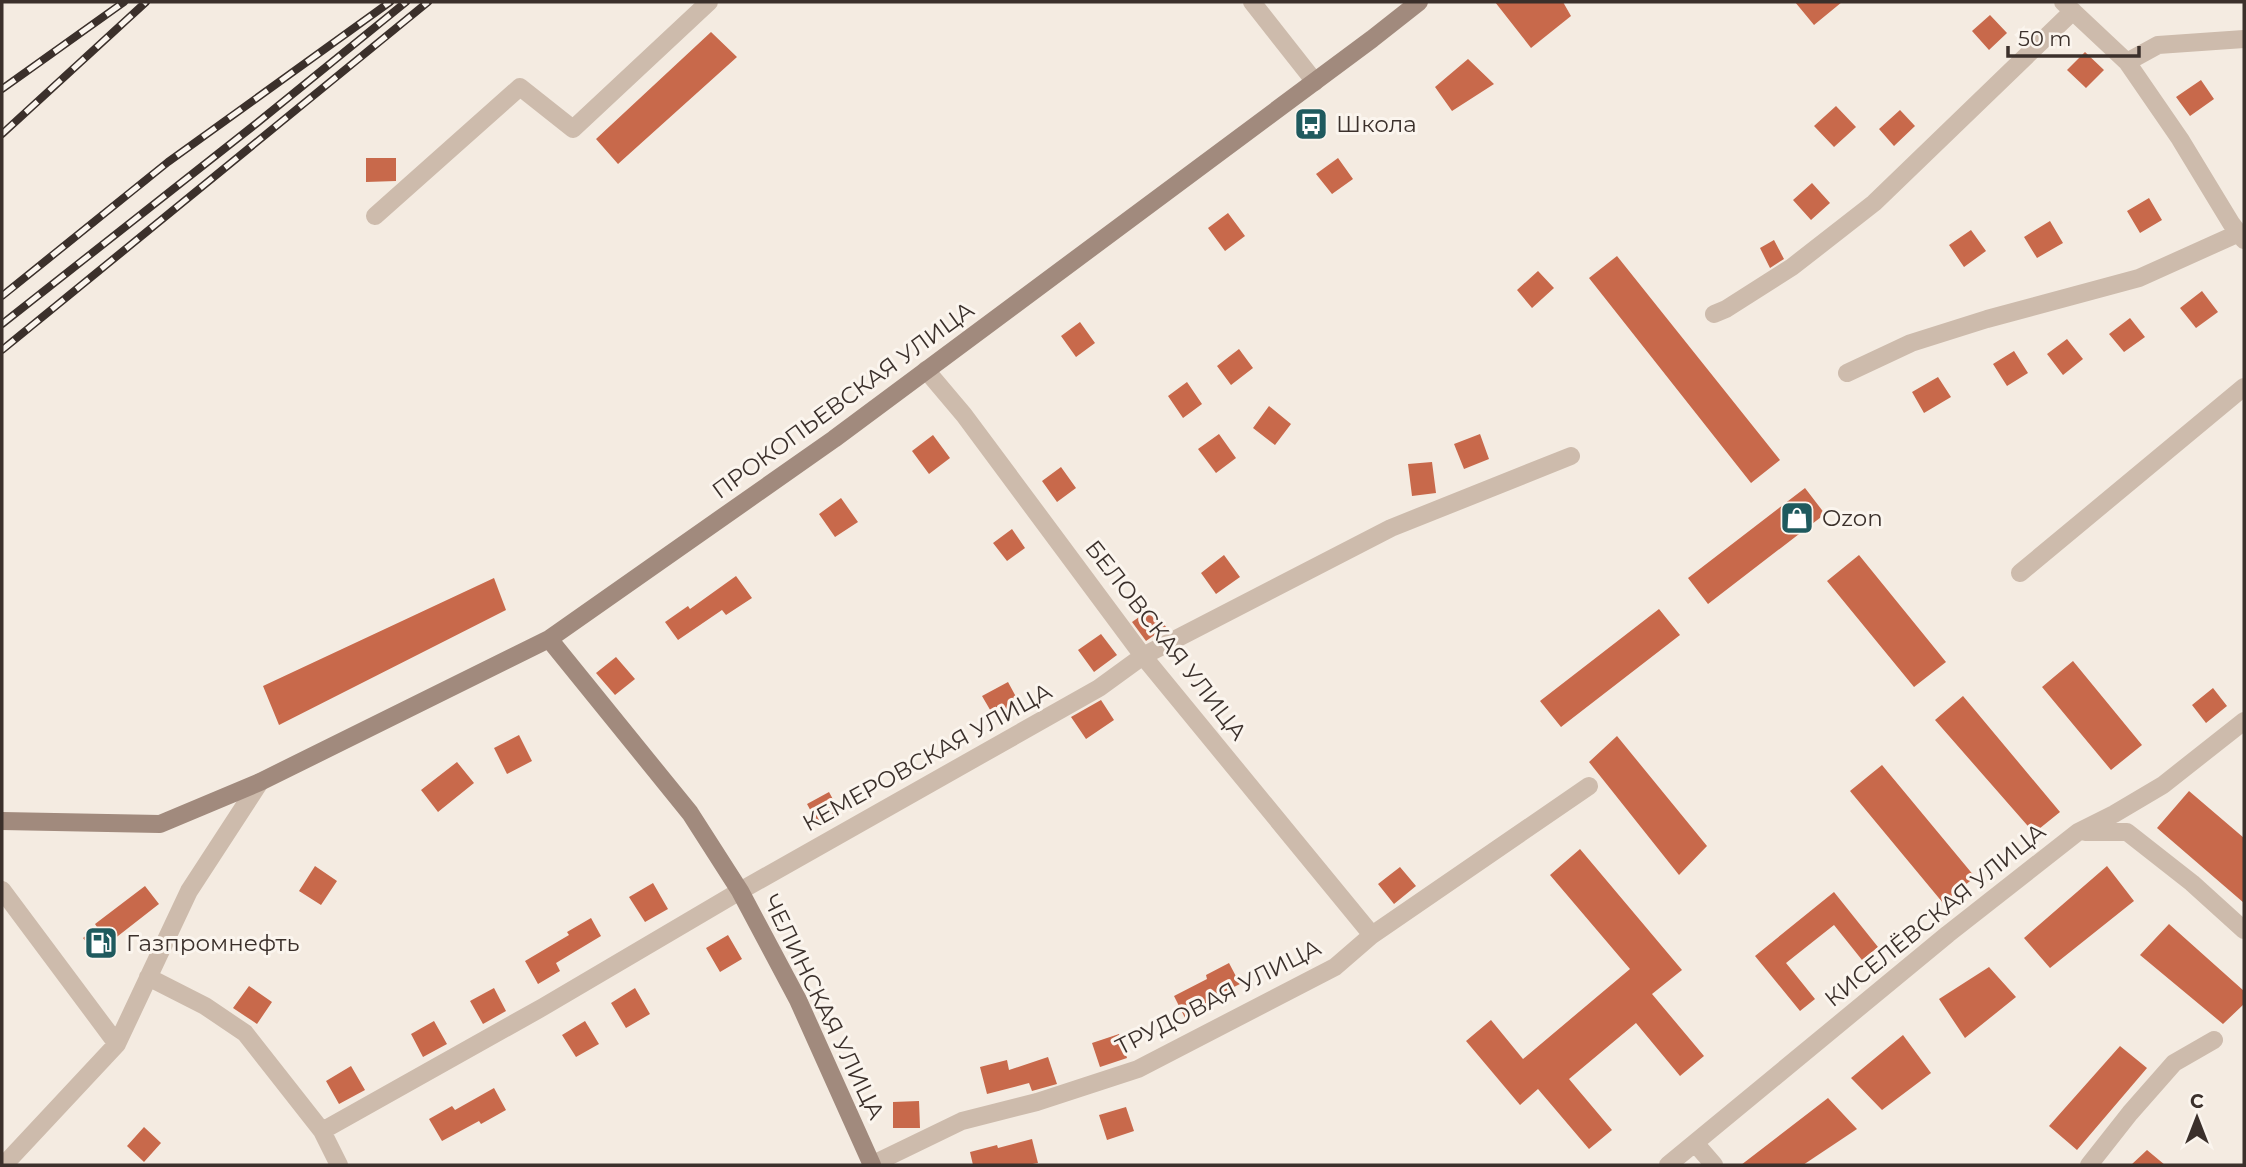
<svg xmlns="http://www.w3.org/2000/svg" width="2246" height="1167" font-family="Montserrat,sans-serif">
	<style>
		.building { fill: #c8694b }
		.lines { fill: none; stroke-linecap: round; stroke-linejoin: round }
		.street { stroke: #cdbbac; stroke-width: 18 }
		.secondary { stroke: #a18a7d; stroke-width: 18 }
		.rail-casing { stroke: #3b302b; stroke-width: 8 }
		.rail { stroke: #fbf5ee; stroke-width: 5; stroke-dasharray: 16; stroke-linecap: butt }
		.labels { text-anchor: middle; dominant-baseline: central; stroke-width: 6; stroke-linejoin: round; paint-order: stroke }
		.poi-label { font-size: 23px; fill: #3b302b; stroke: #fbf5ee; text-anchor: start }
		.street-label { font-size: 23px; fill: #3b302b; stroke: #fbf5ee }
	</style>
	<rect width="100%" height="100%" fill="#f4ebe1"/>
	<!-- building -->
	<path class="building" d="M1495,2H1563L1571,16L1531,48Z
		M1795,2H1842L1814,25Z
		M1990,15L2007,33L1989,50L1972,31Z
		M711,32L737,57L618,164L596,139Z
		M2085,52L2104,70L2086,88L2067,70Z
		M1468,59L1494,84L1452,111L1435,87Z
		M2201,80L2214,99L2190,116L2176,97Z
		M1836,106L1856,127L1834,147L1814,126Z
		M1900,110L1915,126L1894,146L1879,129Z
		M366,158H396V181L366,182Z
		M1338,158L1353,179L1332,194L1316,174Z
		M1812,183L1830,203L1811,220L1793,200Z
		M2149,198L2162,220L2140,233L2127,211Z
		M1228,213L1245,236L1225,251L1208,228Z
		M2050,221L2063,243L2037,258L2024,237Z
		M1971,230L1986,251L1964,267L1949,245Z
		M1774,240L1784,259L1770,268L1760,248Z
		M1617,256L1780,460L1751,483L1589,278Z
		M1538,271L1554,288L1532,308L1517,290Z
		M2202,291L2218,312L2196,328L2180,308Z
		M2130,318L2145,337L2124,352L2109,334Z
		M1080,322L1095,343L1076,357L1061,336Z
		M2067,339L2083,359L2063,375L2047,354Z
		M1239,349L1253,368L1231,385L1217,366Z
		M2014,351L2028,373L2007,386L1993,364Z
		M1938,377L1951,397L1924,413L1912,392Z
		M1187,382L1202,404L1183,418L1168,396Z
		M1269,406L1291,424L1275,445L1253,428Z
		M1219,434L1236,458L1216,473L1198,449Z
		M1480,434L1489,459L1464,469L1454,444Z
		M933,435L950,458L929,474L912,451Z
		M1432,462L1436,493L1412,496L1408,464Z
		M1061,467L1076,488L1057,502L1042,481Z
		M1805,488L1825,514L1708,604L1688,578Z
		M841,498L858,522L835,537L819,514Z
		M1012,529L1025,548L1007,561L993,543Z
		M1224,555L1240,577L1216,594L1201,573Z
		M1859,555L1946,662L1914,687L1827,581Z
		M736,576L752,598L726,615L722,610L678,640L665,622L688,606L690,609Z
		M494,578L506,610L279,725L263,686Z
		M1152,608L1166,627L1146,641L1132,622Z
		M1659,609L1680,635L1561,727L1540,701Z
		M1101,634L1117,655L1094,672L1078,650Z
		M616,657L635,679L615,695L596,673Z
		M2073,661L2142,745L2111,770L2042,687Z
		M1008,682L1021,706L996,720L982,696Z
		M2213,688L2227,706L2206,723L2192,705Z
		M1963,696L2060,812L2034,833L1935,720Z
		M1101,700L1114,720L1086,739L1071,717Z
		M519,735L532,761L507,774L494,748Z
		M1617,736L1707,846L1679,875L1589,762Z
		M457,762L474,783L438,812L421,790Z
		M1882,765L1975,877L1943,903L1850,791Z
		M2189,791L2244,838V903L2157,828Z
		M829,792L841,814L819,826L807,804Z
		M1580,849L1682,970L1652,994L1704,1056L1680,1076L1636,1023L1569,1079L1612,1130L1589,1149L1538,1089L1520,1105L1466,1041L1491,1020L1523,1059L1630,969L1550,875Z
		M315,866L337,881L321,905L299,891Z
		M2107,866L2134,901L2050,968L2024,938Z
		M1400,867L1416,886L1394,904L1378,884Z
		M653,883L668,909L645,922L629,897Z
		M145,886L159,904L109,943L111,945L98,956L83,938L97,927L95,924Z
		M1834,892L1878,947L1862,960L1834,925L1786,963L1815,999L1800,1011L1755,956Z
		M591,918L601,936L556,963L560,971L538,984L525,961L569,935L567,932Z
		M2169,924L2244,991V1004L2223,1024L2140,955Z
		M728,935L742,959L720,972L706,948Z
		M1229,963L1240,984L1208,1000L1210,1005L1185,1018L1174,996L1207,979L1206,975Z
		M1989,967L2016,997L1965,1038L1939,999Z
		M249,986L272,1002L257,1024L233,1008Z
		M494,988L506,1011L483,1024L470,1001Z
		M635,988L650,1014L626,1028L611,1003Z
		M434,1021L447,1044L423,1057L411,1034Z
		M585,1021L599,1044L576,1057L562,1035Z
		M1119,1034L1127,1058L1100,1067L1092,1043Z
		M1903,1035L1931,1073L1882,1110L1851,1078Z
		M2120,1046L2147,1068L2077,1150L2049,1126Z
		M1048,1057L1057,1084L1032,1091L1029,1083L987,1094L980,1067L1007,1060L1009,1070Z
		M351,1066L365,1090L339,1104L326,1081Z
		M494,1088L506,1110L481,1124L479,1121L442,1141L429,1119L452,1106L455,1110Z
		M1828,1098L1857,1129L1803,1165H1741Z
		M919,1101L920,1128H893V1102Z
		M1126,1107L1134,1131L1107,1140L1099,1115Z
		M144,1127L161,1143L144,1162L127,1146Z
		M1032,1139L1038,1163L1027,1165H973L970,1152L997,1145L998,1148Z
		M2147,1150L2165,1165H2131Z"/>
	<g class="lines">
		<!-- street -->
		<path class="street" d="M1252,2L1315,82
			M2063,2L2127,62L2180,139L2231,223L2244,240
			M2127,62L2158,45L2244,39
			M375,216L520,87L573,129L709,2
			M1714,314L1726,309L1792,267L1874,203L2073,11
			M926,370L964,415L1143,656L1372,935
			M1847,373L1911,343L1987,319L2139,278L2239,233
			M2020,573L2244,387
			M2085,832H2127L2192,883L2244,930
			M2,890L117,1044L4,1165
			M148,977L205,1006L245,1033L322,1131L339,1165
			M117,1044L189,891L260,782
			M322,1131L543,1007L740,891L1099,688L1143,656L1391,528L1571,456
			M1695,1143L1714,1165
			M871,1165L962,1121L1037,1102L1138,1069L1335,967L1372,935L1589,786
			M1668,1165L1948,934L2078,832L2114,814L2163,785L2244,721
			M2089,1165L2130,1113L2174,1063L2214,1040"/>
		<!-- secondary -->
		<path class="secondary" d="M549,639L690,813L740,891L798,1000L872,1165
			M2,821L160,824L260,782L549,639L834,439L1372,39L1419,2"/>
		<defs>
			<path id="rail" d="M2,89L124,2
				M2,134L146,2
				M2,296L168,162L390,2
				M2,324L257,123L406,2
				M2,350L428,2"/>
		</defs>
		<!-- rail casing -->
		<use href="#rail" class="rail-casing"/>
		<!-- rail -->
		<use href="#rail" class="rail"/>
	</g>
	<!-- icons -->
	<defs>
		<symbol id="bus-square" viewBox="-11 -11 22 22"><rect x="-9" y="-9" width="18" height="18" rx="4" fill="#1f5a5e" stroke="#fbf5ee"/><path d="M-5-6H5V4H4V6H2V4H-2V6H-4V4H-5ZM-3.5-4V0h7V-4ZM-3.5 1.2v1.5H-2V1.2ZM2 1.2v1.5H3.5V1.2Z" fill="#fff"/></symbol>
		<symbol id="shop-square" viewBox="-11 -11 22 22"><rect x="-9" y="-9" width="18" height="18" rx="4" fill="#1f5a5e" stroke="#fbf5ee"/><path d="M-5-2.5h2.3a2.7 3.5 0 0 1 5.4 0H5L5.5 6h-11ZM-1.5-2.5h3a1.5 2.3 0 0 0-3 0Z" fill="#fff"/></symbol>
		<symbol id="fuel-square" viewBox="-11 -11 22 22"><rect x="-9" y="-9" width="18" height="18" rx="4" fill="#1f5a5e" stroke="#fbf5ee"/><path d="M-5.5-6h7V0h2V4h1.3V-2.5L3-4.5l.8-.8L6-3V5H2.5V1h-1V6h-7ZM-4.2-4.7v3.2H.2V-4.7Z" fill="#fff"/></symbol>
	</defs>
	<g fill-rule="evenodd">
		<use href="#bus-square" x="1292" y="105" width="38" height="38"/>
		<use href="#shop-square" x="1778" y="499" width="38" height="38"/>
		<use href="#fuel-square" x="82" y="924" width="38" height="38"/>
	</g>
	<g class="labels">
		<!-- poi labels -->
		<g class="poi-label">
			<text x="1336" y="124">Школа</text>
			<text x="1822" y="518">Ozon</text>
			<text x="126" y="943">Газпромнефть</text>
		</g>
		<!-- street labels -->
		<g class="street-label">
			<text transform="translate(843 400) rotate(-36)">ПРОКОПЬЕВСКАЯ УЛИЦА</text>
			<text transform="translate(1166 640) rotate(52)">БЕЛОВСКАЯ УЛИЦА</text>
			<text transform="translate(927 757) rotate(-29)">КЕМЕРОВСКАЯ УЛИЦА</text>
			<text transform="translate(1935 915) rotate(-39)">КИСЕЛЁВСКАЯ УЛИЦА</text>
			<text transform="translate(1218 997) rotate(-27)">ТРУДОВАЯ УЛИЦА</text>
			<text transform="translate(824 1007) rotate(64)">ЧЕЛИНСКАЯ УЛИЦА</text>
		</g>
	</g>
	<!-- border -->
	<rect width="2246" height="1167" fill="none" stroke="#3b302b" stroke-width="7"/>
	<!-- north arrow -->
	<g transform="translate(2197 1118)" stroke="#fbf5ee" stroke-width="5" paint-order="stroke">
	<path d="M0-5L12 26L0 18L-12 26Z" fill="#3b302b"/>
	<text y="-10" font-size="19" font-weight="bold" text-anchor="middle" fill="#3b302b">С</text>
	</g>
	<!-- scale -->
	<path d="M2008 46v10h131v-10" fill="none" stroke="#3b302b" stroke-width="3.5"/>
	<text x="2018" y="46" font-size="21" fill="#3b302b" stroke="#fbf5ee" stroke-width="5" paint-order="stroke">50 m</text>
</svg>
